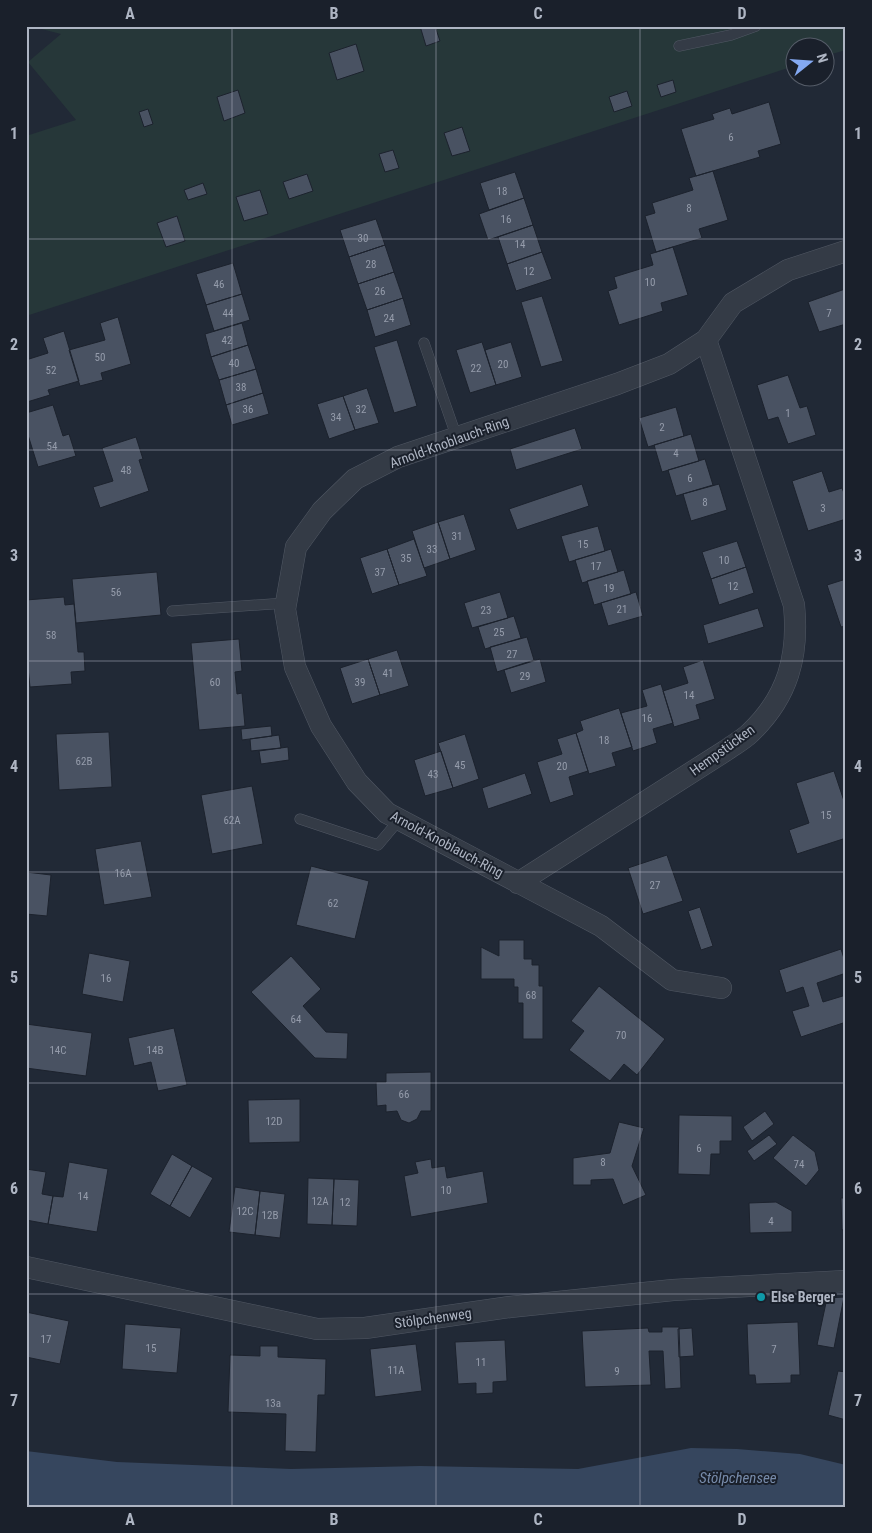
<svg xmlns="http://www.w3.org/2000/svg" width="872" height="1533" font-family="'Roboto Condensed',sans-serif">
	<style>
		.green { fill: #263739 }
		.water { fill: #36465e }
		.building { fill: #495262; stroke: #1c222d }
		.lines { fill: none; stroke-linecap: round; stroke-linejoin: round }
		.service-casing { stroke: #515864; stroke-width: 11 }
		.minor-casing { stroke: #515864; stroke-width: 22 }
		.service { stroke: #343b46; stroke-width: 10 }
		.minor { stroke: #343b46; stroke-width: 21 }
		.grid { fill: none; stroke: #aeb5c3; stroke-width: 1; stroke-opacity: 0.55 }
		.culture-dot { fill: #0f9aa8; stroke: #1a202b; stroke-width: 2 }
		.labels { text-anchor: middle; dominant-baseline: central; stroke-width: 4; stroke-linejoin: round; paint-order: stroke }
		.number-label { font-size: 11px; fill: #959cab }
		.street-label { font-size: 14px; fill: #aeb5c3; stroke: #1a202b }
		.poi-label { font-size: 14px; font-weight: bold; fill: #aeb5c3; stroke: #1a202b; text-anchor: start }
		.water-label { font-size: 15px; font-style: italic; fill: #778baa; stroke: #1a202b }
		.neatline { fill: none; stroke: #aeb5c3; stroke-width: 2 }
		.grid-label { font-size: 16px; text-anchor: middle; font-weight: bold; fill: #aeb5c3 }
	</style>
	<rect width="100%" height="100%" fill="#212936"/>
	<!-- green -->
	<path class="green" d="M30,26H846V50L825,56L824,48H794V66L26,316V136L76,120L28,62L61,34Z"/>
	<!-- water -->
	<path class="water" d="M691,1448L737,1449L800,1454L846,1465V1507H26V1451L117,1462L291,1469L420,1466L578,1469Z"/>
	<!-- building -->
	<path class="building" d="M420,26H440V28L436,29L440,41L426,46Z
		M356,44L364,71L337,80L329,53Z
		M673,80L676,92L661,97L657,85Z
		M238,90L245,113L224,121L217,97Z
		M627,91L632,106L614,112L609,97Z
		M769,102L781,144L758,151L760,157L696,176L681,129L714,119L712,114L730,108L732,114Z
		M148,109L153,124L144,127L139,112Z
		M462,127L470,151L452,156L444,133Z
		M393,150L399,168L385,172L379,154Z
		M713,171L728,220L699,229L702,238L656,252L645,216L655,213L652,203L693,190L689,178Z
		M515,172L524,198L489,210L480,183Z
		M307,174L313,191L289,199L283,182Z
		M203,183L207,194L188,200L184,190Z
		M260,190L268,214L244,221L236,197Z
		M524,198L533,225L488,240L479,214Z
		M177,216L185,241L166,247L157,223Z
		M376,219L385,245L349,257L340,230Z
		M533,225L542,252L507,264L498,237Z
		M385,245L394,272L358,284L349,257Z
		M673,247L688,295L661,303L663,311L619,325L608,291L617,288L614,277L653,265L650,254Z
		M542,252L552,279L516,291L507,264Z
		M233,263L242,294L206,305L196,274Z
		M394,272L403,298L367,310L358,284Z
		M845,289L846,324L819,332L808,302Z
		M242,294L250,320L214,331L206,305Z
		M542,296L563,361L541,367L521,302Z
		M403,298L411,325L375,337L367,310Z
		M118,317L131,364L101,373L103,380L80,386L69,350L105,340L100,323Z
		M242,323L248,345L211,357L205,334Z
		M64,331L79,381L48,390L50,395L27,402L26,360L48,353L43,338Z
		M397,340L417,406L394,413L374,347Z
		M482,342L496,385L470,393L456,350Z
		M511,342L522,377L496,385L485,350Z
		M248,345L256,369L219,380L211,357Z
		M256,369L263,393L226,405L219,380Z
		M788,375L800,408L807,406L816,435L788,444L778,417L768,420L757,385Z
		M367,388L379,423L355,430L343,396Z
		M263,393L269,414L232,425L226,405Z
		M343,396L355,430L329,439L317,404Z
		M53,405L63,436L69,434L76,456L38,467L28,435H26V413Z
		M676,407L684,436L648,447L639,418Z
		M575,428L582,449L516,470L510,449Z
		M691,434L699,461L662,472L654,445Z
		M136,437L143,459L139,460L149,491L100,508L93,487L113,481L102,448Z
		M705,459L713,485L676,496L668,470Z
		M822,471L829,492L842,488L846,498V519L808,531L792,481Z
		M582,484L589,506L517,530L509,509Z
		M719,484L727,510L691,521L683,494Z
		M464,514L476,550L450,559L438,522Z
		M438,522L450,559L424,568L412,531Z
		M598,526L605,551L569,562L561,536Z
		M414,539L427,576L399,585L387,549Z
		M737,541L746,567L711,579L702,552Z
		M387,549L399,585L372,594L360,558Z
		M611,549L618,572L582,583L575,560Z
		M746,567L754,593L719,605L711,579Z
		M624,570L631,594L594,605L587,581Z
		M157,572L161,615L76,623L72,579Z
		M846,579V626L841,627L827,585Z
		M500,592L508,618L472,628L464,603Z
		M636,592L643,616L608,626L601,603Z
		M64,597L65,605L74,604L78,652H84L85,671L71,672L72,684L30,687L26,648V600Z
		M758,608L764,627L708,644L703,625Z
		M514,616L521,638L485,649L478,627Z
		M527,637L534,660L497,672L490,647Z
		M239,639L242,671L235,672L237,694L242,693L245,726L199,730L191,643Z
		M397,650L409,686L380,695L368,659Z
		M368,659L380,695L352,704L340,668Z
		M540,659L546,682L511,693L504,670Z
		M703,660L715,699L696,705L700,719L674,727L663,691L688,683L683,667Z
		M661,684L673,723L653,729L657,743L633,751L621,713L647,706L642,690Z
		M619,708L632,747L612,753L616,766L589,774L576,733L583,730L580,721Z
		M271,726L272,736L242,740L241,729Z
		M109,732L112,787L59,790L56,734Z
		M576,733L588,771L569,777L574,795L550,803L537,762L562,754L557,739Z
		M465,734L479,779L453,788L438,743Z
		M279,735L281,748L251,751L250,739Z
		M288,747L289,760L261,764L259,751Z
		M441,751L453,788L425,796L414,760Z
		M834,771L846,807V838L797,854L789,830L809,823L796,783Z
		M525,773L532,794L488,809L482,788Z
		M252,786L263,844L212,854L201,795Z
		M141,841L152,897L104,905L95,849Z
		M667,855L683,901L643,914L628,868Z
		M311,866L369,881L355,939L296,925Z
		M26,872L51,875L47,916L26,914Z
		M700,907L713,946L701,950L688,911Z
		M499,940H524V959H532V965H539V986H543V1039H523V1003H518V987H514V979H481V947L499,956Z
		M841,949L846,965V973L817,983L823,1002L846,995V1022L801,1037L792,1011L809,1006L803,987L786,993L779,970Z
		M89,953L130,961L123,1002L82,994Z
		M291,956L321,989L303,1006L326,1032L348,1033L347,1059L315,1058L251,992Z
		M599,986L665,1039L637,1075L624,1064L610,1081L569,1050L584,1031L571,1021Z
		M26,1024L92,1033L86,1076L26,1068Z
		M174,1028L187,1085L158,1091L151,1062L134,1066L128,1038Z
		M431,1072V1111H421L417,1119L409,1123L401,1120L397,1111L386,1112V1105L377,1106L376,1082H386V1073Z
		M300,1099V1142L249,1143L248,1100Z
		M765,1111L774,1124L752,1141L743,1127Z
		M679,1115L732,1116V1141H720V1154H711L710,1175L678,1174Z
		M619,1122L644,1128L632,1166L646,1195L623,1205L613,1179L591,1180V1185H573V1158L610,1153Z
		M769,1135L777,1144L754,1161L747,1151Z
		M793,1135L815,1152L819,1170L806,1186L773,1158Z
		M172,1154L192,1166L170,1206L150,1194Z
		M431,1159L432,1168L445,1166L447,1178L483,1171L488,1203L411,1217L404,1176L418,1173L415,1162Z
		M69,1162L108,1169L97,1232L48,1224L53,1196L63,1197Z
		M192,1166L213,1178L190,1218L170,1206Z
		M26,1169L46,1172L42,1194L53,1196L48,1224L26,1220Z
		M308,1178L334,1179L332,1225L307,1224Z
		M334,1179L359,1180L357,1226L332,1225Z
		M235,1187L260,1191L255,1235L229,1232Z
		M260,1191L285,1194L280,1238L255,1235Z
		M841,1198H846V1229L842,1230Z
		M776,1202L792,1211V1232L750,1233L749,1203Z
		M844,1297L834,1348L817,1345L827,1298Z
		M26,1312L69,1321L60,1364L26,1357Z
		M798,1322L800,1375H791V1383L756,1384L755,1375H749L747,1324Z
		M125,1324L181,1328L177,1373L122,1369Z
		M662,1327H679L681,1388L665,1389L663,1351H649L651,1385L585,1387L582,1331L648,1328L649,1332H662Z
		M692,1328L694,1356L679,1357L678,1329Z
		M505,1340L507,1381L493,1382V1393L476,1394V1383L458,1384L455,1342Z
		M416,1344L422,1391L375,1397L370,1349Z
		M260,1346H278V1357L326,1359L325,1395H318L316,1452L285,1451L286,1414L228,1412L230,1355L260,1356Z
		M838,1371L846,1372V1420L828,1415Z"/>
	<g class="lines">
		<defs>
			<path id="service" d="M679,46L731,35L756,26
				M424,343L457,438
				M172,611L286,603
				M300,819L378,845L399,820"/>
			<path id="minor" d="M518,883L725,751C733,745 743,740 750,733C788,697 799,656 794,605L706,340
				M721,988L672,980L601,926L387,813L357,782L321,726L295,667L285,609L296,547L322,511L355,479L398,457L617,384L669,364L706,340L733,303L788,270L846,251
				M26,1267L317,1329L365,1328L510,1307L673,1290L846,1281"/>
		</defs>
		<!-- service casing -->
		<use href="#service" class="service-casing"/>
		<!-- minor casing -->
		<use href="#minor" class="minor-casing"/>
		<!-- service -->
		<use href="#service" class="service"/>
		<!-- minor -->
		<use href="#minor" class="minor"/>
	</g>
	<!-- grid -->
	<path class="grid" d="M232,26V1507M436,26V1507M640,26V1507M26,239H846M26,450H846M26,661H846M26,872H846M26,1083H846M26,1294H846"/>
	<!-- markers -->
	<circle class="culture-dot" cx="761" cy="1297" r="5"/>
	<g class="labels">
		<!-- number labels -->
		<g class="number-label">
			<text x="731" y="137">6</text>
			<text x="502" y="191">18</text>
			<text x="689" y="208">8</text>
			<text x="506" y="219">16</text>
			<text x="363" y="238">30</text>
			<text x="520" y="244">14</text>
			<text x="371" y="264">28</text>
			<text x="529" y="271">12</text>
			<text x="650" y="282">10</text>
			<text x="219" y="284">46</text>
			<text x="380" y="291">26</text>
			<text x="228" y="313">44</text>
			<text x="829" y="313">7</text>
			<text x="389" y="318">24</text>
			<text x="227" y="340">42</text>
			<text x="100" y="357">50</text>
			<text x="234" y="363">40</text>
			<text x="503" y="364">20</text>
			<text x="476" y="368">22</text>
			<text x="51" y="370">52</text>
			<text x="241" y="387">38</text>
			<text x="248" y="409">36</text>
			<text x="361" y="409">32</text>
			<text x="788" y="413">1</text>
			<text x="336" y="417">34</text>
			<text x="662" y="427">2</text>
			<text x="52" y="446">54</text>
			<text x="676" y="453">4</text>
			<text x="126" y="470">48</text>
			<text x="690" y="478">6</text>
			<text x="705" y="502">8</text>
			<text x="823" y="508">3</text>
			<text x="457" y="536">31</text>
			<text x="583" y="544">15</text>
			<text x="432" y="549">33</text>
			<text x="406" y="558">35</text>
			<text x="724" y="560">10</text>
			<text x="596" y="566">17</text>
			<text x="380" y="572">37</text>
			<text x="733" y="586">12</text>
			<text x="609" y="588">19</text>
			<text x="116" y="592">56</text>
			<text x="622" y="609">21</text>
			<text x="486" y="610">23</text>
			<text x="499" y="632">25</text>
			<text x="51" y="635">58</text>
			<text x="512" y="654">27</text>
			<text x="388" y="673">41</text>
			<text x="525" y="676">29</text>
			<text x="215" y="682">60</text>
			<text x="360" y="682">39</text>
			<text x="689" y="695">14</text>
			<text x="647" y="718">16</text>
			<text x="604" y="740">18</text>
			<text x="84" y="761">62B</text>
			<text x="460" y="765">45</text>
			<text x="562" y="766">20</text>
			<text x="433" y="774">43</text>
			<text x="826" y="815">15</text>
			<text x="232" y="820">62A</text>
			<text x="123" y="873">16A</text>
			<text x="655" y="885">27</text>
			<text x="333" y="903">62</text>
			<text x="106" y="978">16</text>
			<text x="531" y="995">68</text>
			<text x="296" y="1019">64</text>
			<text x="621" y="1035">70</text>
			<text x="58" y="1050">14C</text>
			<text x="155" y="1050">14B</text>
			<text x="404" y="1094">66</text>
			<text x="274" y="1121">12D</text>
			<text x="699" y="1148">6</text>
			<text x="603" y="1162">8</text>
			<text x="799" y="1164">74</text>
			<text x="446" y="1190">10</text>
			<text x="83" y="1196">14</text>
			<text x="320" y="1201">12A</text>
			<text x="345" y="1202">12</text>
			<text x="245" y="1211">12C</text>
			<text x="270" y="1215">12B</text>
			<text x="771" y="1221">4</text>
			<text x="46" y="1339">17</text>
			<text x="151" y="1348">15</text>
			<text x="774" y="1349">7</text>
			<text x="481" y="1362">11</text>
			<text x="396" y="1370">11A</text>
			<text x="617" y="1371">9</text>
			<text x="273" y="1403">13a</text>
		</g>
		<!-- street labels -->
		<g class="street-label">
			<text transform="translate(449 442) rotate(-20)">Arnold-Knoblauch-Ring</text>
			<text transform="translate(722 750) rotate(-36)">Hempstücken</text>
			<text transform="translate(447 844) rotate(28)">Arnold-Knoblauch-Ring</text>
			<text transform="translate(433 1318) rotate(-8)">Stölpchenweg</text>
		</g>
		<!-- poi labels -->
		<g class="poi-label">
			<text x="771" y="1297">Else Berger</text>
		</g>
		<!-- water labels -->
		<g class="water-label">
			<text x="738" y="1478">Stölpchensee</text>
		</g>
	</g>
	<!-- border -->
	<rect width="872" height="1533" fill="none" stroke="#1a202b" stroke-width="55"/>
	<!-- north arrow -->
	<g transform="translate(810 62) rotate(73)"><circle r="24" fill="#1a202b" stroke="#555c68"/>
	<path d="M0-4L9 19L0 12L-9 19Z" fill="#84a9f2"/>
	<text y="-8" font-size="14" font-weight="bold" text-anchor="middle" fill="#aeb5c3">N</text>
	</g>
	<rect x="28" y="28" width="816" height="1478" class="neatline"/>
	<g class="grid-label">
		<text x="130" y="19">A</text>
		<text x="334" y="19">B</text>
		<text x="538" y="19">C</text>
		<text x="742" y="19">D</text>
		<text x="14" y="139">1</text>
		<text x="858" y="139">1</text>
		<text x="14" y="350">2</text>
		<text x="858" y="350">2</text>
		<text x="14" y="561">3</text>
		<text x="858" y="561">3</text>
		<text x="14" y="772">4</text>
		<text x="858" y="772">4</text>
		<text x="14" y="983">5</text>
		<text x="858" y="983">5</text>
		<text x="14" y="1194">6</text>
		<text x="858" y="1194">6</text>
		<text x="14" y="1406">7</text>
		<text x="858" y="1406">7</text>
		<text x="130" y="1525">A</text>
		<text x="334" y="1525">B</text>
		<text x="538" y="1525">C</text>
		<text x="742" y="1525">D</text>
	</g>
</svg>
